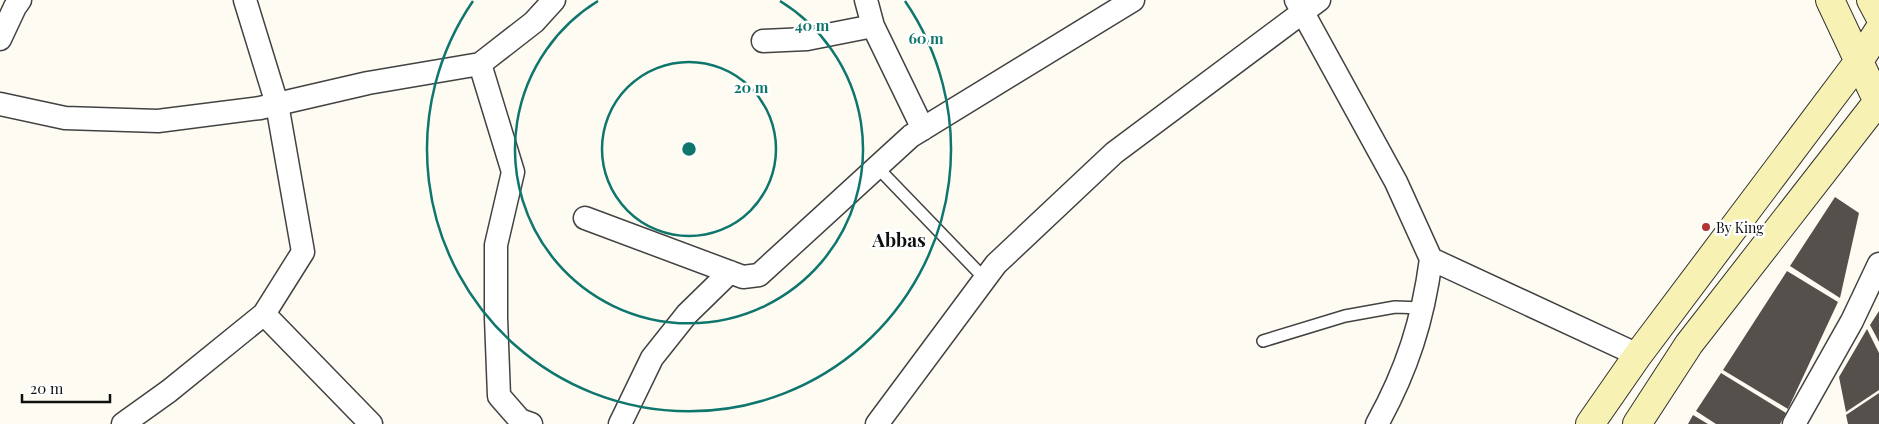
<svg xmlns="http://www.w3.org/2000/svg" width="1879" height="424" font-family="'Playfair Display',serif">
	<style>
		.building { fill: #56504c }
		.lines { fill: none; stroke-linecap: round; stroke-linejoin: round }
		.lane-casing { stroke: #424242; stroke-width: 14 }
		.street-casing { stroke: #424242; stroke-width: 25 }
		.secondary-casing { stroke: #313131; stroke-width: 30 }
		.lane { stroke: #fff; stroke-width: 11 }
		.street { stroke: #fff; stroke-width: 22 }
		.secondary { stroke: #f7f2b4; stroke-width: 28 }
		.ring { fill: none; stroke: #0f766e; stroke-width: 2.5 }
		.poi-dot { fill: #b13535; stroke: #fff; stroke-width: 2 }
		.labels { text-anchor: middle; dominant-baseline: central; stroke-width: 5; stroke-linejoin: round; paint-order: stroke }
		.poi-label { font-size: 14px; fill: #0f0f0f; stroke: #fff; text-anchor: start }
		.district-label { font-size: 19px; font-weight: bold; fill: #0f0f0f; stroke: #fff }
		.centre { fill: #0f766e; stroke: #fff; stroke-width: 2.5 }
		.ring-label { font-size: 15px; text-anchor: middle; font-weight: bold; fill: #0f766e; stroke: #fff; stroke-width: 5; stroke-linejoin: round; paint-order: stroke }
	</style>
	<rect width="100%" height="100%" fill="#fefcf2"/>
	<!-- building -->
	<path class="building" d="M1835,197L1859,213L1840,298L1790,266Z
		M1787,271L1838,302L1788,409L1723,370Z
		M1879,311V342L1870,325Z
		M1867,329L1879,353V390L1846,412L1839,377Z
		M1721,373L1786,413L1780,424H1716L1696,411Z
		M1879,393V424H1848L1846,415Z
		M1693,415L1708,424H1688Z"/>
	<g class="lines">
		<defs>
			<path id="lane" d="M877,167L985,279
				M1263,341L1345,316L1395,307L1423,308"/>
			<path id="street" d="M866,0L873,26L923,129
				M1296,0L1396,182L1431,259L1638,355
				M0,39L15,7L20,0
				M763,41L807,39L873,26
				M480,64L513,172L496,245V318L499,396L520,420L531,424
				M0,104L65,118L158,121L260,108L368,83L480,64L534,22L554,0
				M585,218L743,277L759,275L911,136L1133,0
				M264,314L371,424
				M123,424L169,391L264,314L303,252L277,104L245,0
				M620,424L652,358L687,314L730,272
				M877,424L996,264L1114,153L1319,0
				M1377,424C1407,370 1423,320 1431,259
				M1794,424L1852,321L1879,264"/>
			<path id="secondary" d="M1830,0L1879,104
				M1871,0L1879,15
				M1590,424L1638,355L1859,61L1879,30
				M1637,424L1689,344L1879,100"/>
		</defs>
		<!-- lane casing -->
		<use href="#lane" class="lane-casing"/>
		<!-- street casing -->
		<use href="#street" class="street-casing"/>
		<!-- secondary casing -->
		<use href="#secondary" class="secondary-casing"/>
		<!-- lane -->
		<use href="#lane" class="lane"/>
		<!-- street -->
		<use href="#street" class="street"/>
		<!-- secondary -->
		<use href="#secondary" class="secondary"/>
	</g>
	<!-- distance rings -->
	<g class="ring">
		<circle cx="689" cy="149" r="87"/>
		<path d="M780 1A174 174 0 1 1 598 1"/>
		<path d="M905 1A262 262 0 1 1 473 1"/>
	</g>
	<!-- markers -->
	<circle class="poi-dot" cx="1706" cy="227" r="5"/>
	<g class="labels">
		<!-- poi labels -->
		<g class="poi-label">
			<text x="1716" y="227">By King</text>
		</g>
		<!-- district labels -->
		<g class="district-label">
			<text x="899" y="239">Abbas</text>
		</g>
	</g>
	<circle cx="689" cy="149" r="8" class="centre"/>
	<g class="ring-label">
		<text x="812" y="31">40 m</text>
		<text x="926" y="44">60 m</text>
		<text x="751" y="93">20 m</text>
	</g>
	<!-- scale -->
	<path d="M22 394v8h88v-8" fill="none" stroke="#0f0f0f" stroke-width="2.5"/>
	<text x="30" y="394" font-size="15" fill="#0f0f0f" stroke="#ffffff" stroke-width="4" paint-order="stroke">20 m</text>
</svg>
